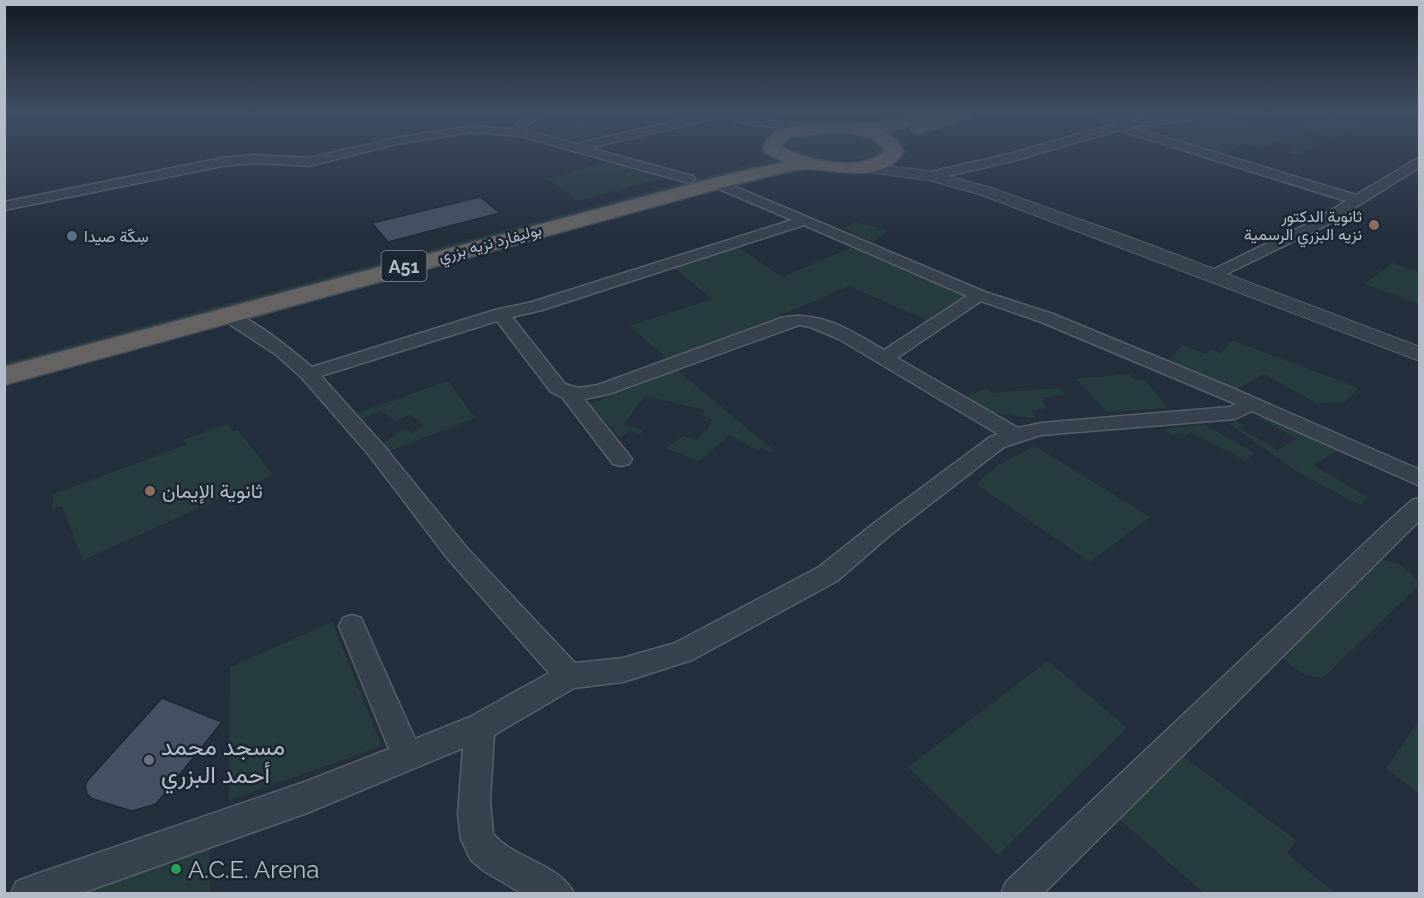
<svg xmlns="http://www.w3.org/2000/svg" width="1424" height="898" font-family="Raleway,Vazirmatn,sans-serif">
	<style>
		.green { fill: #263c3f }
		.building { fill: #455162; stroke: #1f2835; stroke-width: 1.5 }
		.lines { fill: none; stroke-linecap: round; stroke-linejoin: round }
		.minor-casing { stroke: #565f6c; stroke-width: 3 }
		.tertiary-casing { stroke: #565f6c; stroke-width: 2 }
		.trunk-casing { stroke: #434c59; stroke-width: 3 }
		.minor { fill: #38414e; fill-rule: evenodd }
		.tertiary { fill: #38414e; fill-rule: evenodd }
		.trunk { fill: #656462; fill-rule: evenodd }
		.education-dot { fill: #8d6e63; stroke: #1d2633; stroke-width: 2 }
		.service-dot { fill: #5c6f8a; stroke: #1d2633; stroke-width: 2 }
		.worship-dot { fill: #6b7280; stroke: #1d2633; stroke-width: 2 }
		.leisure-dot { fill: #2e9e5b; stroke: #1d2633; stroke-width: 2 }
		.labels { text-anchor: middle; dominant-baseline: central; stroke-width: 5; stroke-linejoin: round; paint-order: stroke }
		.far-poi-label { font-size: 16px; fill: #b4bcc9; stroke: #1d2633; text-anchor: end }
		.far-street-label { font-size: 16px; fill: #b4bcc9; stroke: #1d2633 }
		.shield { fill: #1d2633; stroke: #878f9c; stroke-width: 1.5 }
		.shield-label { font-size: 18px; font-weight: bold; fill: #b4bcc9 }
		.poi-label { font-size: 20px; fill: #b4bcc9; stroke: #1d2633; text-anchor: start }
		.near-poi-label { font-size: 24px; fill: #b4bcc9; stroke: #1d2633; text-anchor: start }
	</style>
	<rect width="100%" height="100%" fill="#242f3e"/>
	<!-- green -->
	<path class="green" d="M1213,117L1279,137L1294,139L1317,145L1298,155L1286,152L1295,146L1276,142L1261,148L1246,144L1222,155L1172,141L1188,133L1156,123Z
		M1331,117L1365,126L1333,138L1299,129Z
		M580,126L616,135L579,143L544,136L564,128Z
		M815,132L869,138L878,141L884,150C870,167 785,163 780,142L790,135Z
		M774,158L787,163L5,371V363Z
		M615,160L672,176L578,201L547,178Z
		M857,222L889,230L873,242L842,228Z
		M855,246L971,294L926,320L849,286L671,362L630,326L712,299L673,267L738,247L782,277Z
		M1393,263L1419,272V304L1364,284Z
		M1232,340L1359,388L1344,402L1316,403L1264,374L1237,389L1168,361L1183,345L1206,354L1210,349L1221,353Z
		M677,370L773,450L769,452L762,448L758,451L730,435L699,461L665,448L684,436L698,440L704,431L707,432L712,419L702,416L705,410L645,396L623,425L643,430L640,434L630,431L620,438L590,404Z
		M1129,374L1135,380H1145L1168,408L1107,412L1076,379Z
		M448,381L475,418L387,452L380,445L404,429L412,433L425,425L410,415L396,421L381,411L359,420L355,414Z
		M987,388L992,393L1060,388L1065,395L1041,398L1047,408L1031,410L1036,418C1018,416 978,414 968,398L971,394Z
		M1277,416L1342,448L1313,465L1369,498L1360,505L1301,474L1228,423L1237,422L1243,425L1239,428L1278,450L1297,439L1258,417Z
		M227,424L233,432L238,430L273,475L83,560L62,506L52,509L53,494L186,445L185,439Z
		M1205,425L1255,453L1245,460L1190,432L1185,436L1178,433L1174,436L1163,429Z
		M1035,446L1150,517L1090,562L976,484L998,465Z
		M1380,560C1396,560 1408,568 1417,581V587L1325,676C1307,680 1294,670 1283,657L1286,645Z
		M332,622L382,746L229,800L230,667Z
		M1048,661L1127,728L998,855L908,767Z
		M1419,720V793L1386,769Z
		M1179,753L1296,840L1287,854L1336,893H1204L1118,818Z
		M209,844L210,893H75Z"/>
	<!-- building -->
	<path class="building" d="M480,197L500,213L388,242L372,223Z
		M162,698L222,722L156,804L132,811L93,799L87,794L85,785L88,780Z"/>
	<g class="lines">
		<defs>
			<path id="minor" d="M532,111H544L523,130L576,144L718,111H738L736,113L748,118L815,125L821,128L815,131L746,124L725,116L589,148L693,176L695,179L689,183L520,136L471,132L396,144L309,166L257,163L222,166L4,210V202L222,158L257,155L309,158L396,138L471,126L511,129Z
				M1083,111H1101L1132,121L1205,111H1238L1233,114L1131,127L1356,195L1420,157V167L1327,225L1212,281L1206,279L1204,276L1206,273L1317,219L1346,201L1118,130L1020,159L930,180L924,176L926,173L1013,153L1118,123Z
				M1412,111H1420V115Z
				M717,179L985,292L1053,314L1232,388L1420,470V486L1252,411L1235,419L1041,435L1004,447L889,536L837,581L692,660L623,682L574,688L494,735L490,800L493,834C514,859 562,865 574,894H523L484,871L471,860L461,839L458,814L463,748L307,813L79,894H11L16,882L28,877L307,781L389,749L339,626L343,618L352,615L361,618L415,739L470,717L549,673L448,559L369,455L302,378L275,354L223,320L221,316L223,312C243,308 296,354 312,367L495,310L532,302L792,220L712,186L711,183L712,180ZM804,225L967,296L884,350C853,332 819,309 781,318L598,385L578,388L565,384L512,317L542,310ZM981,301L1041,322L1236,404L1230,407L1041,423L1018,428L897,358ZM497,321L551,392L563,398L613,464L621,466L629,464L632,459L584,399L609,394L799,325L810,327L839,339L998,434L990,437L873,524L819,567L675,643L623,658L575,663L466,547L383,445L321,376Z
				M1420,498V520L1043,894H1001L1006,882L1383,526L1412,500Z"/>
			<path id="tertiary" d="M858,163L930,171L991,188L1132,238L1420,347V361L979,194L929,180L853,170L851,167Z"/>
			<path id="trunk" d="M920,111H946L944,114L953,111H978L976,115L919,134L913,133L910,129L913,125L940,116L905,128L883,131L897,140L904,152C882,184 840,170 809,169C793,168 754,181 736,184L4,385V367L726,175L785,162L765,153L763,149C771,115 829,126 856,124C878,123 899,118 920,111ZM828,133C848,134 873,132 885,151C860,173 809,161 782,147L783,143L792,137Z"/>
		</defs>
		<!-- minor casing -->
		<use href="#minor" class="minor-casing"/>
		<!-- tertiary casing -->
		<use href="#tertiary" class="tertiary-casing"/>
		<!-- trunk casing -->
		<use href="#trunk" class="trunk-casing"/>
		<!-- minor -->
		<use href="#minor" class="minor"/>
		<!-- tertiary -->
		<use href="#tertiary" class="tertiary"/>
		<!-- trunk -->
		<use href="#trunk" class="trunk"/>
	</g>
	<!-- sky -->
	<linearGradient id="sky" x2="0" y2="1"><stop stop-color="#141a22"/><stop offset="0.47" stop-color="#3f4d63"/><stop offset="1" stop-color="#3f4d63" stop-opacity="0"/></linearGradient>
	<rect width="1424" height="237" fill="url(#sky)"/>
	<!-- markers -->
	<g class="education-dot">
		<circle cx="1374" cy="225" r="6"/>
		<circle cx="150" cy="491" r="6"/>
	</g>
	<circle class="service-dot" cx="72" cy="236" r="6"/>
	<circle class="worship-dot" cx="149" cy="760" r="6"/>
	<circle class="leisure-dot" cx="176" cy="869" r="6"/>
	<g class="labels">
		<!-- far-poi labels -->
		<g class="far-poi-label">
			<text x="1362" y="216">ثانوية الدكتور<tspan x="1362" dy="18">نزيه البزري الرسمية</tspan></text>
			<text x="84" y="236" text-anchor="start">سِكّة صيدا</text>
		</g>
		<!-- far-street labels -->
		<g class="far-street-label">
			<text transform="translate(490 243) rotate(-15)">بوليفارد نزيه بزري</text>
		</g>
		<!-- shield labels -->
		<rect class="shield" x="381.5" y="251" width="45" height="30" rx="4.5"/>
		<g class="shield-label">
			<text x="404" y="266">A51</text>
		</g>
		<!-- poi labels -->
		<g class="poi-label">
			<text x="162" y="491">ثانوية الإيمان</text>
		</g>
		<!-- near-poi labels -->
		<g class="near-poi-label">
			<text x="161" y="746">مسجد محمد<tspan x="161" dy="28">أحمد البزري</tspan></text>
			<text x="188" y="869">A.C.E. Arena</text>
		</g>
	</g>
	<!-- border -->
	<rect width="1424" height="898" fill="none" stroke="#b4bcc9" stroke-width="12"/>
</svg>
